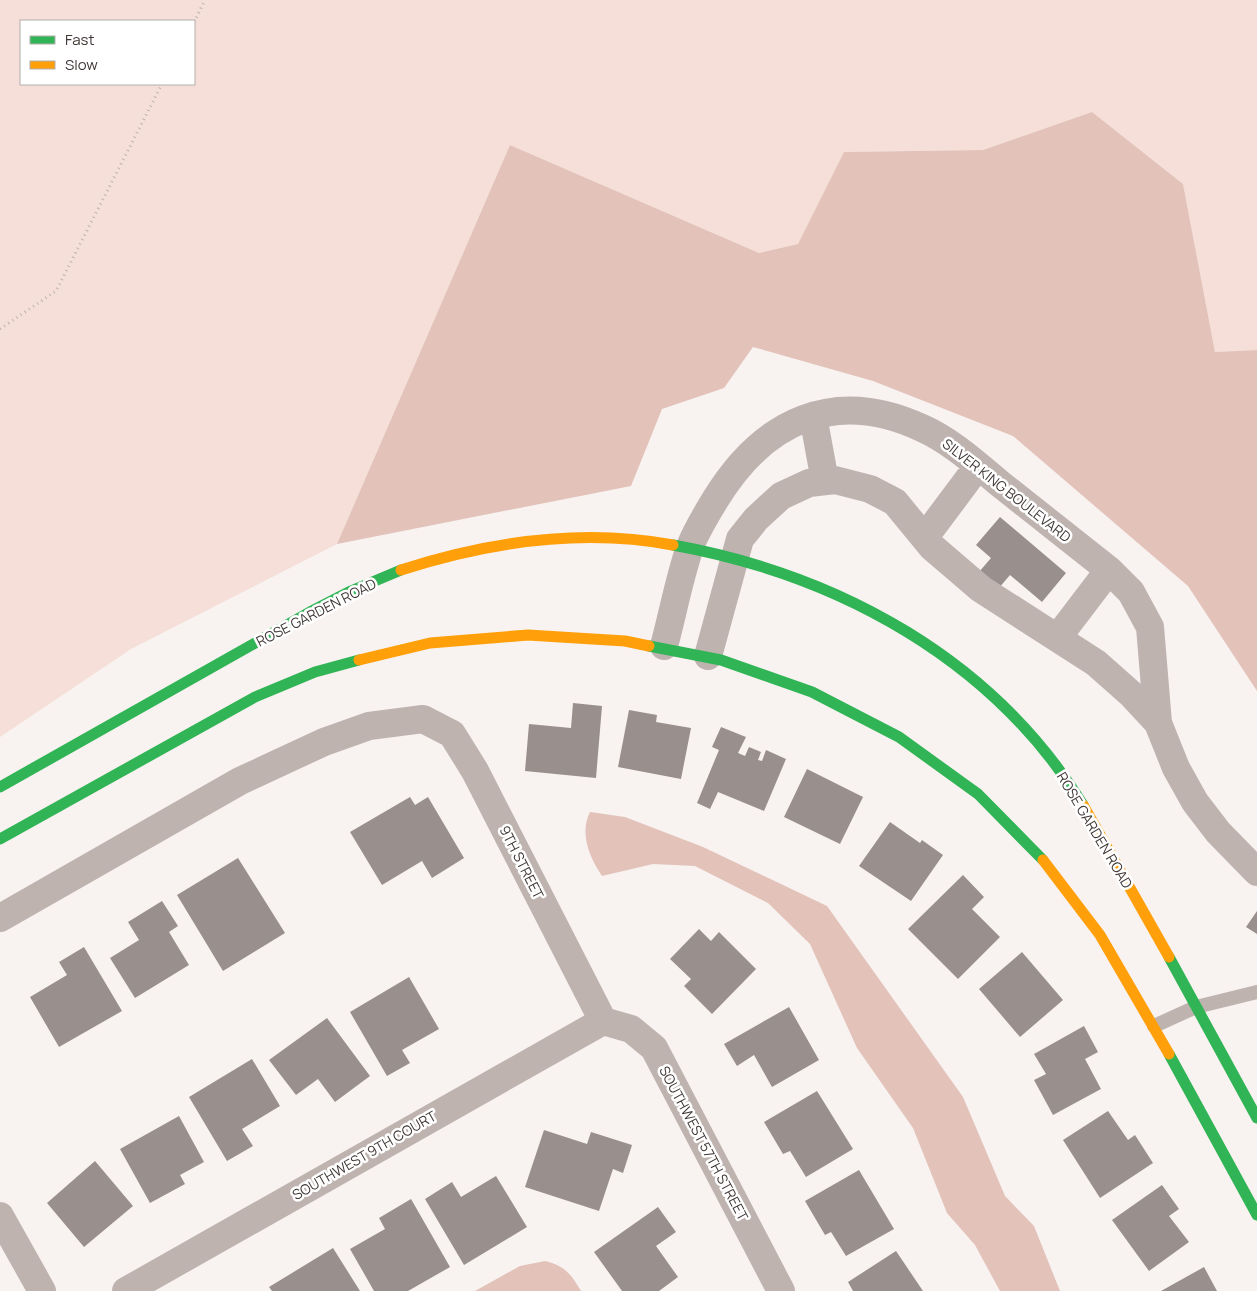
<svg xmlns="http://www.w3.org/2000/svg" width="1257" height="1291" font-family="Manrope,sans-serif">
	<style>
		.green { fill: #f5dfd8; fill-rule: evenodd }
		.water { fill: #e2c2b9 }
		.building { fill: #99908d }
		.lines { fill: none; stroke-linecap: round; stroke-linejoin: round }
		.path { stroke: #bcb3b0; stroke-width: 3; stroke-dasharray: 1 4; stroke-linecap: butt }
		.lane { stroke: #beb3af; stroke-width: 14 }
		.street { stroke: #beb3af; stroke-width: 28 }
		.fast { stroke: #30b455; stroke-width: 11 }
		.slow { stroke: #ff9f0a; stroke-width: 11 }
		.labels { text-anchor: middle; dominant-baseline: central; stroke-width: 5; stroke-linejoin: round; paint-order: stroke }
		.street-label { font-size: 14px; fill: #3f3735; stroke: #fff }
	</style>
	<rect width="100%" height="100%" fill="#f8f2f0"/>
	<!-- green -->
	<path class="green" d="M0,0H1257V350L1215,352L1183,184L1092,112L983,150L844,152L798,244L759,253L510,145L337,544L131,649L0,737ZM21,21H194V84H21Z"/>
	<!-- water -->
	<path class="water" d="M1092,112L1183,184L1215,352L1257,350V691L1188,586L1013,436L873,381L753,347L724,388L662,409L631,486L337,544L510,145L759,253L798,244L844,152L983,150Z
		M590,812L625,817L703,847L827,906L963,1097L1005,1196L1034,1226L1060,1291H1000L975,1245L947,1213L913,1128L857,1048L810,944L768,903L695,866L653,864L602,876C590,858 579,834 590,812Z
		M545,1261C565,1266 571,1274 581,1291H475L520,1266Z"/>
	<!-- building -->
	<path class="building" d="M1000,517L1066,573L1042,602L1010,575L993,595L973,579L991,558L976,545Z
		M573,703L602,706L596,778L525,771L529,724L571,728Z
		M629,710L657,715L656,722L691,728L681,779L618,767Z
		M721,727L746,737L738,753L745,756L749,747L761,752L758,760L762,761L766,750L786,759L764,811L718,792L710,809L697,803L719,750L712,747Z
		M807,769L863,797L840,844L784,817Z
		M410,797L415,805L428,797L464,858L432,878L422,861L382,885L350,832Z
		M890,822L920,843L922,840L943,855L911,901L859,866Z
		M238,858L285,933L223,971L177,895Z
		M963,875L984,897L972,909L1000,937L958,979L908,929Z
		M162,901L178,926L169,932L189,965L135,998L110,958L139,940L128,922Z
		M1257,911V934L1246,927Z
		M699,929L711,941L719,932L756,969L712,1014L684,986L691,979L670,959Z
		M84,947L122,1011L59,1047L30,997L67,975L59,962Z
		M1022,952L1063,1000L1020,1037L979,989Z
		M409,977L439,1029L402,1050L410,1063L387,1076L350,1012Z
		M789,1007L819,1060L772,1087L754,1055L737,1066L724,1044Z
		M327,1018L370,1076L335,1102L318,1079L296,1095L269,1060Z
		M1084,1026L1098,1052L1085,1059L1101,1089L1053,1115L1034,1080L1046,1074L1034,1054Z
		M252,1059L280,1106L242,1129L253,1146L227,1161L189,1097Z
		M817,1091L853,1149L806,1177L790,1151L783,1154L764,1122Z
		M1108,1111L1128,1140L1135,1135L1153,1163L1100,1198L1063,1140Z
		M179,1116L204,1162L180,1175L185,1184L150,1203L120,1149Z
		M544,1130L587,1144L591,1132L632,1145L623,1173L613,1169L599,1211L525,1187Z
		M95,1161L133,1206L84,1247L47,1203Z
		M859,1170L894,1229L846,1256L831,1232L825,1235L805,1201Z
		M496,1176L527,1227L464,1265L425,1199L452,1182L461,1197Z
		M1162,1185L1179,1209L1169,1216L1189,1242L1149,1271L1112,1220Z
		M411,1199L450,1267L408,1291H374L350,1249L385,1229L379,1218Z
		M658,1207L676,1232L656,1246L678,1277L659,1291H622L594,1252Z
		M333,1248L360,1291H272L269,1287Z
		M896,1251L923,1291H853L848,1282Z
		M1204,1267L1217,1291H1161Z"/>
	<g class="lines">
		<!-- path -->
		<path class="path" d="M194,22L205,0
			M0,329L56,291L162,84"/>
		<!-- lane -->
		<path class="lane" d="M1154,1026L1196,1007L1257,992"/>
		<!-- street -->
		<path class="street" d="M813,416L825,481
			M925,537L978,466
			M1058,637L1109,570
			M664,646C673,613 679,579 690,547C696,531 706,515 715,500C763,421 834,387 922,428C951,441 975,463 999,483C1036,512 1072,541 1109,570L1131,592L1150,627L1158,723L1176,768L1195,802L1218,832L1257,872
			M708,656L740,539L756,519L781,496L809,483L835,480L870,489L895,502L932,547L981,589L1096,663L1131,694L1158,723
			M0,918L240,781L324,742L369,726L423,719L452,734L475,771L603,1021
			M603,1021L631,1029L654,1048L781,1291
			M0,1216L42,1291
			M126,1291L603,1021"/>
		<!-- fast -->
		<path class="fast" d="M673,545C839,575 993,659 1083,805
			M649,646L721,660L812,692L899,737L978,794L1043,860
			M0,787L310,612L351,591L401,570
			M0,839L255,697L315,672L359,660
			M1169,957L1257,1118
			M1169,1054L1257,1215"/>
		<!-- slow -->
		<path class="slow" d="M401,570C488,542 582,528 673,545
			M359,660L430,643L528,635L625,641L649,646
			M1083,805L1169,957
			M1043,860L1100,935L1169,1054"/>
	</g>
	<g class="labels">
		<!-- street labels -->
		<g class="street-label">
			<text transform="translate(1007 490) rotate(38)">SILVER KING BOULEVARD</text>
			<text transform="translate(316 612) rotate(-27)">ROSE GARDEN ROAD</text>
			<text transform="translate(1095 830) rotate(59)">ROSE GARDEN ROAD</text>
			<text transform="translate(522 862) rotate(63)">9TH STREET</text>
			<text transform="translate(704 1143) rotate(62)">SOUTHWEST 57TH STREET</text>
			<text transform="translate(364 1155) rotate(-30)">SOUTHWEST 9TH COURT</text>
		</g>
	</g>
	<!-- legend -->
	<rect x="20" y="20" width="175" height="65" fill="#ffffff" stroke="#b2afae"/>
	<rect x="30" y="36" width="25" height="8" fill="#30b455" stroke="#b2afae"/>
	<text x="65" y="45" font-size="15" fill="#3f3735">Fast</text>
	<rect x="30" y="61" width="25" height="8" fill="#ff9f0a" stroke="#b2afae"/>
	<text x="65" y="70" font-size="15" fill="#3f3735">Slow</text>
</svg>
